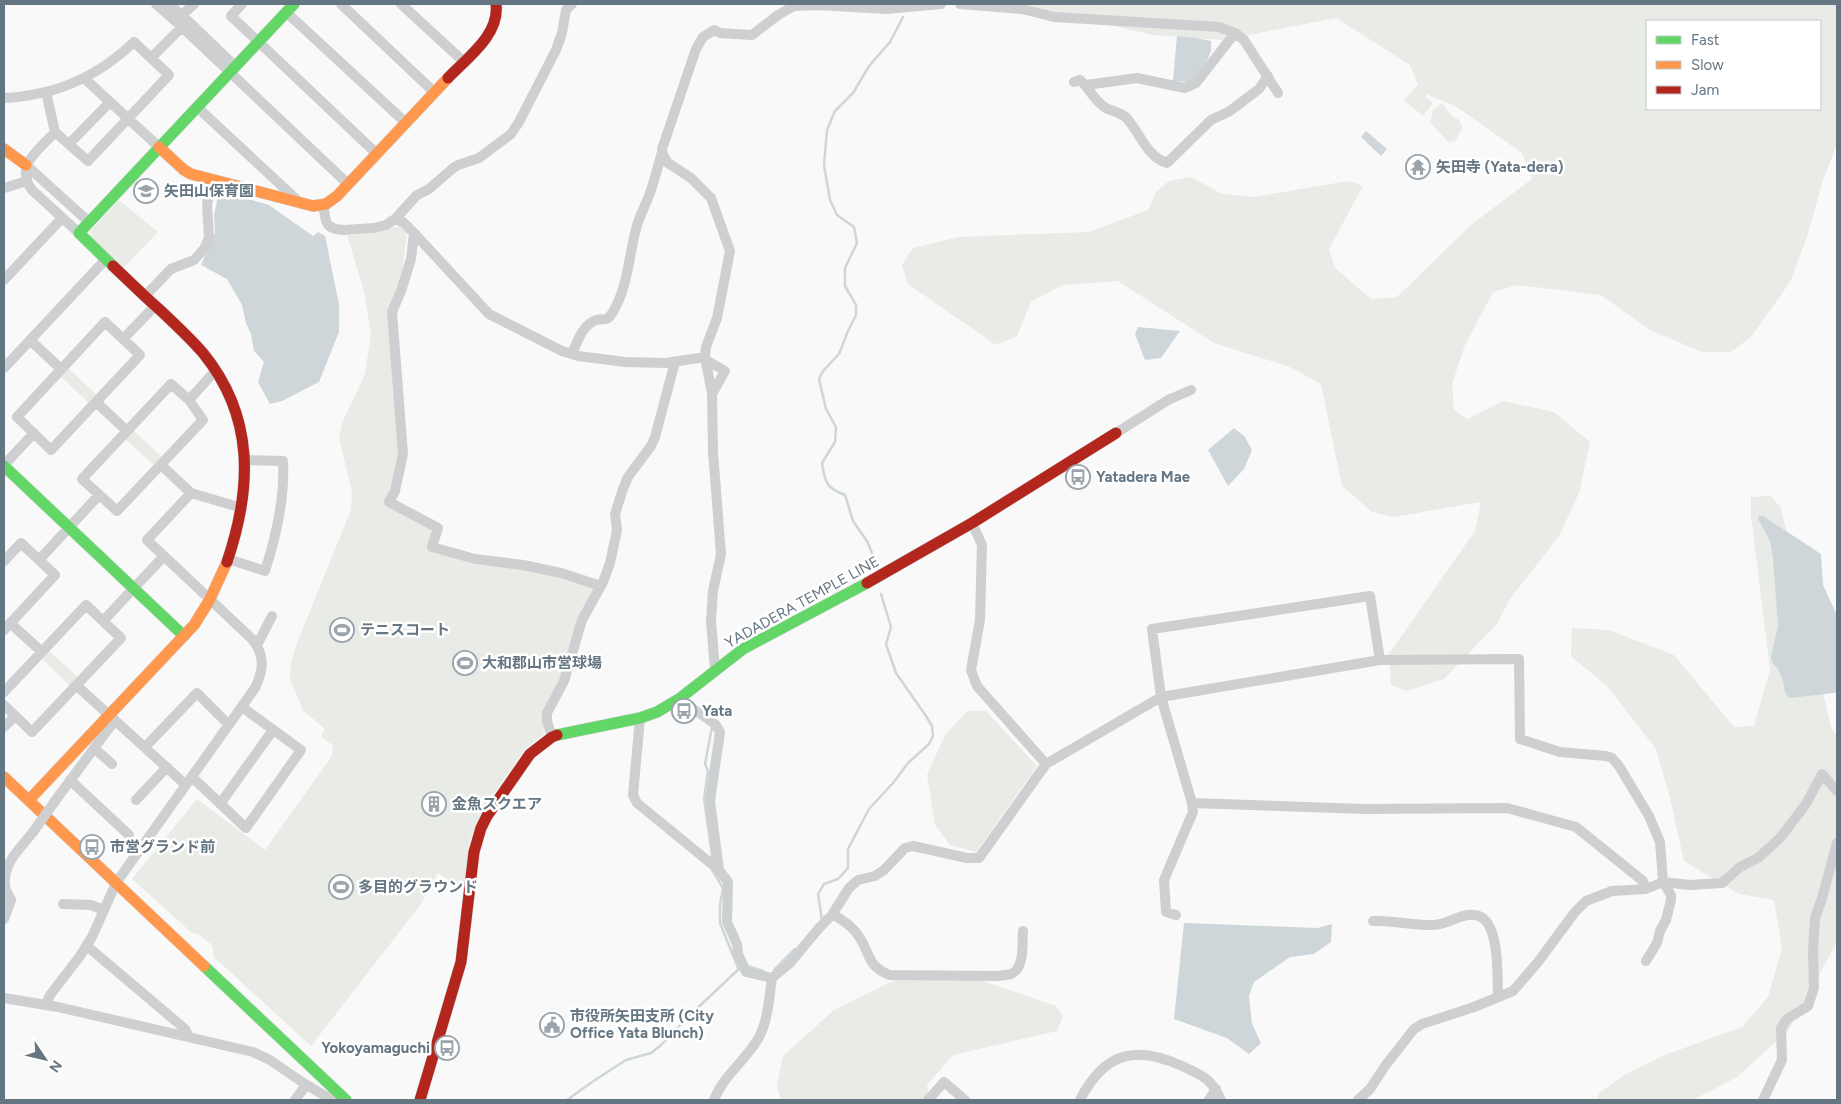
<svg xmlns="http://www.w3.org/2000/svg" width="1841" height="1104" font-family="Figtree,'Noto Sans JP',sans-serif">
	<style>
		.green { fill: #e8ebe6; fill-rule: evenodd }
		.water { fill: #ced6d9 }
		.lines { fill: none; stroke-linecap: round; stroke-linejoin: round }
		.stream { stroke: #ced6d9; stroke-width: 2.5 }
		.fast-casing { stroke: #d5d6d7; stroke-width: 12 }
		.slow-casing { stroke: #d5d6d7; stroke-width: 12 }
		.jam-casing { stroke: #d5d6d7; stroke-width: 12 }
		.street { stroke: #cecfd0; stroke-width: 10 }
		.fast { stroke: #63d668; stroke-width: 11 }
		.slow { stroke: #ff974d; stroke-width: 11 }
		.jam { stroke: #b3261e; stroke-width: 11 }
		.street-bridge { stroke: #cecfd0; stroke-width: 10 }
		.labels { text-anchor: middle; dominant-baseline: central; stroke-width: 5; stroke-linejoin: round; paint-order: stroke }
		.poi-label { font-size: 15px; font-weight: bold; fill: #657683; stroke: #fff; text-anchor: start }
		.street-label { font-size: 15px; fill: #657683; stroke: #fff }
	</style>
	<rect width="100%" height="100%" fill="#f9f9f9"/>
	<!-- green -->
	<path class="green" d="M975,4H1837V144L1823,180L1807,237L1790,282L1751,337L1731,352H1702L1650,330L1601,295L1517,285L1493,292L1465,345L1452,384L1454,410L1467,419L1503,401L1554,412L1590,442L1579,493L1559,536L1510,599L1497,624L1444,679L1407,691L1391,685L1389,654L1475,531L1481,502L1393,517L1372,512L1342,486L1321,384L1290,367L1214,343L1118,281L1062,285L1031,302L1017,336L996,345L908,284L902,265L913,248L959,237L1089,232L1148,210L1156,192L1169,181L1191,177L1222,194L1254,197L1348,181L1363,186L1329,249L1335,268L1371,299L1397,297L1472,224L1532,179L1522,153L1457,107L1426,94V97L1433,103L1423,116L1404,100L1418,85L1410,65L1336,18L1223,40L1154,35L1113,26ZM1647,21H1820V109H1647Z
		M1442,103L1453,117L1458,119L1463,128L1455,141L1448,142L1430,122L1433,110Z
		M119,200L158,232L122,269L91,239L90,231Z
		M399,226L407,231L402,275L390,319L400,465L389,506L435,529L429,550L477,565L527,569L597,589L562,678L543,716L544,734L525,749L486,805L470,839L464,890L438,873L421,904L311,1046L214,957L212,945L198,934L192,933L132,879L197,799L265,850L332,756L333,746L321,736L325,729L303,710L290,679L291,663L297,643L351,510L352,492L339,438L342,423L365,374L371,334L364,291L347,235L371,234Z
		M68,368L98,396L90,404L60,376Z
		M132,429L163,458L155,466L124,438Z
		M1771,496L1781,508L1831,727L1837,737V942L1788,1031L1737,1077L1693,1100H1596L1600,1092L1628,1073L1665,1055L1742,1027L1768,997L1782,949L1774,900L1739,894L1684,861L1670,798L1656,749L1608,687L1571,656L1572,628L1609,630L1674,655L1734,727L1754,726L1770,670L1751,516V497Z
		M48,650L79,678L70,686L41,658Z
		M967,711H986L1037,766L976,852L950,845L935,825L927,775L945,735Z
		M968,976L1056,1006L1063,1016L1057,1031L953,1055L927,1085L929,1100H781L777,1086L783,1056L834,1010L895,980Z"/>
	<!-- water -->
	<path class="water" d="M1177,36L1197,38L1211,41V51L1202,72L1189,82L1173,81Z
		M1366,131L1387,149L1381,156L1361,137Z
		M219,191L269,205L313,236L318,232L325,236L339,304V332L319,382L282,401L270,404L258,382L264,362L254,351L251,334L246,323L242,305L227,279L201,265L215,233L214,215Z
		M1138,327L1180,331L1161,358L1145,360L1135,334Z
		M1234,428L1245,437L1252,450L1244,469L1228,486L1208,450Z
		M1759,516H1763L1821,554L1823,585L1837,615V692L1834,693L1789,698L1785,692L1783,681L1778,669L1772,662L1771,657L1778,626L1773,558L1770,541L1758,519Z
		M1184,923L1318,928L1332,924L1331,942L1314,954L1290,957L1254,982L1249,996L1252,1024L1261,1043L1249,1054L1227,1038L1174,1019Z"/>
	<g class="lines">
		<!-- stream -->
		<path class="stream" d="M877,565L867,541L853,521L845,495C826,488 825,482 822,463L835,442L836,427L826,409L819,379L823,371L839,354L848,331L856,315V305L845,286V268L857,243L854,227L837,215L830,200L824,165L827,130L835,111L853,93L869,66L890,42L903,17
			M711,861L712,855L704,799L708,771L705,764L712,727
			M711,868L723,888L720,905V923L738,968
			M822,920L818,894L824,884L838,879L848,868V849L869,809L893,783L908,763L929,744L933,736L932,726L926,716L896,673L886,644L891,627L881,594
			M747,966L763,971
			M774,970L795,949
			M567,1100L592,1082L626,1060L651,1053L660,1046L690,1015L741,967"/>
		<defs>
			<path id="fast" d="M113,266L79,233L294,4
				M4,466L184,636
				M557,735L640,718L657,712L679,699L743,649L867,583
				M204,966L346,1100"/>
			<path id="slow" d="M159,147L184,170L191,174L313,206L326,204L337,196L448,78
				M4,149L26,165
				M4,777L204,966
				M29,800L194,625L209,601L227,562"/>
			<path id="jam" d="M448,78C467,58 500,35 496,4
				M113,266C129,281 144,296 160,310C175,324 190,338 203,353C255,417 252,488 227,562
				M867,583L972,523L1116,433
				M420,1100L461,962L474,852L481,828L487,816L530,754L552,737L557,735"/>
		</defs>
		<!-- fast casing -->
		<use href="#fast" class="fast-casing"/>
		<!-- slow casing -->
		<use href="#slow" class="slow-casing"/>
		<!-- jam casing -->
		<use href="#jam" class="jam-casing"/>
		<!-- street -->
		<path class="street" d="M156,4L182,27L348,184
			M168,4L182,15L235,66
			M242,4L231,16L377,154
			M341,4L434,92
			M401,4L463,61
			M960,4L1022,9L1054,17L1219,27L1235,33L1244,40L1278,93
			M286,12L406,123
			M182,15L194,4
			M151,58L182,27
			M84,78L159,147
			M1074,82L1080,80C1089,88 1095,102 1106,108C1114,112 1124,113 1129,121C1141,136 1148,157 1167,163L1211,120L1230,111L1259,89L1268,76
			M1086,85L1137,78L1185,88L1196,83L1235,33
			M4,98C20,98 35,94 50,91C82,82 110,65 134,42L169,75L88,161L55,132L46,92
			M197,107L297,200
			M55,132C39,150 14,165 32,190L79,233
			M69,144L110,102
			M26,165L89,222
			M4,188L27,181
			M323,205L326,221L329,226L335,229L344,230L374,228L386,225L395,219L417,195L429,189L452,169L458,165L479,158L511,134L519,122L556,50L562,33L566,10L572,4
			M395,219L403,222L414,233L489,314L562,351L578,356L625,362L666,363L705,357
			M414,233L411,259L401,291L392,312L403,454L395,491L389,502L438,528L432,547L475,559L523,565L561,573L601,586
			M4,280L62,218
			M145,296L171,269L194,260L204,249L209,238L207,204L213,180
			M105,322L140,355L51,450L17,417Z
			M123,339L155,306
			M30,340L61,369
			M572,354C577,343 582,325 596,320C606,317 606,324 614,310C628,286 629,255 636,229C639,216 646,205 650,193C655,179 658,166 662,152
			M706,360L725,371L712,394
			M4,368L106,259
			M171,384L189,400L203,420L117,511L82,479Z
			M189,400L216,370
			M96,402L127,431
			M1116,433L1168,400L1191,390
			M4,465L34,433
			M161,465L191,493L242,508
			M972,523L982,545L980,620L971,670L977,686L1046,764L1161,697L1380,660L1519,659L1520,739L1560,752L1606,756L1612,758L1619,766L1649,816L1660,842L1663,882L1671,895V900L1666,920L1660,931L1657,943L1646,961
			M228,559L265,571C276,537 285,498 283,461L245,460
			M39,560L99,495
			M4,561L21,543L55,575L4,630
			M103,621L164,556
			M10,623L42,652
			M257,645L272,616
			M715,670L711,621L713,591L721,554L713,452L712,394L705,357L706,347L717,318L730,251L711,198L691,178L668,163L663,155L662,149L696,49L703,37L714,30L720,33L752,35L778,15L794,6L818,5L886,9L941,4
			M76,685L186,785
			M4,692L86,605L121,638L32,732L4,705
			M679,699L715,724L720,732L710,801L719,870
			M640,718L633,795L637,803L719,870L728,882L727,922L737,944L738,954L746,972L772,978
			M4,727L15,716
			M552,737L547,721V713L564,681L582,620L603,582L610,563L617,530L615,514L623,489L628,477L651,446L655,437L675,362
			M145,747L197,693L229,725
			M94,748L112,764
			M192,777L246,828L301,750L242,707
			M70,780L129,835
			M136,800L167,767
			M55,801L115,720
			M1192,803L1364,809L1507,808L1576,827L1643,881L1646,889
			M220,804L273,730
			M63,904L91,905L104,910
			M833,914C843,921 854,927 860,938C871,956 867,965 889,975L999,976C1003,975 1008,975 1011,974C1025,968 1022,943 1023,931
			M1176,915L1166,912L1164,880L1193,812L1192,803L1161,697L1152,629L1370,596L1380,660
			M4,919L11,900C9,895 5,890 5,885C3,862 21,848 33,832
			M1373,921C1394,920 1414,926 1434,925C1448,925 1460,913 1475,915C1501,918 1497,978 1498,997
			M87,946L185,1029L189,1037
			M4,998L58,1007L253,1052L270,1060L302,1082L327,1097L340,1094
			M46,1004L50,995L80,956L92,937L116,883L255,688C264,670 265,655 252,639L147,540L191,493
			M295,1100L306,1085
			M714,1100C723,1076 745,1061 758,1039C768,1022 769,998 772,978L789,964L820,927L832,915L849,888L858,880L875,876L884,870L905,848L913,846L967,858H979L1046,764
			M928,1100L944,1082L965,1100
			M1080,1100C1104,1053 1135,1044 1182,1066C1203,1076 1211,1078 1221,1100
			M1209,1100L1216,1089
			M1358,1100L1370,1089L1385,1066L1414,1029L1422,1024L1474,1007L1513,991L1538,962L1575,912L1586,901L1612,891L1646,889L1663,882L1690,885L1722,883L1740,867L1758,858L1780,838L1806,804L1822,774L1837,791
			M1763,1100L1782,1060L1781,1028L1787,1019L1808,1006L1814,988L1813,951L1815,918L1822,898L1837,843"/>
		<!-- fast -->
		<use href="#fast" class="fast"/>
		<!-- slow -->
		<use href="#slow" class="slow"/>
		<!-- jam -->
		<use href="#jam" class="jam"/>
		<!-- street-bridge -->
		<path class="street-bridge" d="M33,832L55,801"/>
	</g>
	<!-- icons -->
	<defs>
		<symbol id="temple-ring" viewBox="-11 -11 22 22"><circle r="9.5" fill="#fff" stroke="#99a4ac" stroke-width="1.5"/><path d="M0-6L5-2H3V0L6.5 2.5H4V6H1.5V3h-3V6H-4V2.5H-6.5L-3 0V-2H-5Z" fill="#99a4ac"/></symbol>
		<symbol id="school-ring" viewBox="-11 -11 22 22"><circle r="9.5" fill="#fff" stroke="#99a4ac" stroke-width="1.5"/><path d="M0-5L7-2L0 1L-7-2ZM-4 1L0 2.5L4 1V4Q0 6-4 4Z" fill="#99a4ac"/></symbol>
		<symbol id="bus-ring" viewBox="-11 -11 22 22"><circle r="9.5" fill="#fff" stroke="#99a4ac" stroke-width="1.5"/><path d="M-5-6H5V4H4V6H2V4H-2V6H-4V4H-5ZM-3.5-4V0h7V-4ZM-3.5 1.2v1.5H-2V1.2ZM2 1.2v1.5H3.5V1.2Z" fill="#99a4ac"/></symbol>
		<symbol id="stadium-ring" viewBox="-11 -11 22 22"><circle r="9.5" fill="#fff" stroke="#99a4ac" stroke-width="1.5"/><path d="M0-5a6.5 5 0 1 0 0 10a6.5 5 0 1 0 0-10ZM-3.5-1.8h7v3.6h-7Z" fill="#99a4ac"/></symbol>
		<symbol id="building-ring" viewBox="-11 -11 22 22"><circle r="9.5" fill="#fff" stroke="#99a4ac" stroke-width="1.5"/><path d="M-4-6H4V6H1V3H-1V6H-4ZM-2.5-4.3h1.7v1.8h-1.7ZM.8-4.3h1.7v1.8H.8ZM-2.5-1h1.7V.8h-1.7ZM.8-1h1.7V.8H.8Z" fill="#99a4ac"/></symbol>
		<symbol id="civic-ring" viewBox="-11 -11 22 22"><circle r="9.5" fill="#fff" stroke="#99a4ac" stroke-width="1.5"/><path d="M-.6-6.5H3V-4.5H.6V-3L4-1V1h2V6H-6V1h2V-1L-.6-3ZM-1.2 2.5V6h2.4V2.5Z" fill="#99a4ac"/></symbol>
	</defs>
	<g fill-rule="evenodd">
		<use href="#temple-ring" x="1404" y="153" width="28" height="28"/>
		<use href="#school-ring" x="132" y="177" width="28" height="28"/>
		<use href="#bus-ring" x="1064" y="463" width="28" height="28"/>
		<use href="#stadium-ring" x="328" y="616" width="28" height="28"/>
		<use href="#stadium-ring" x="451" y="649" width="28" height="28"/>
		<use href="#bus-ring" x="670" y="697" width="28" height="28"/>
		<use href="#building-ring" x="420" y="790" width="28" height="28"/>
		<use href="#bus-ring" x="78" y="833" width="28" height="28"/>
		<use href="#stadium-ring" x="327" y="873" width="28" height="28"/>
		<use href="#civic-ring" x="538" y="1011" width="28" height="28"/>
		<use href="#bus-ring" x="433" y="1034" width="28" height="28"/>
	</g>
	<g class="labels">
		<!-- poi labels -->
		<g class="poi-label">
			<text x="1436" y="167">矢田寺 (Yata-dera)</text>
			<text x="164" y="191">矢田山保育園</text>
			<text x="1096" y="477">Yatadera Mae</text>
			<text x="360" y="630">テニスコート</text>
			<text x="482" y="663">大和郡山市営球場</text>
			<text x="702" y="711">Yata</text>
			<text x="452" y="804">金魚スクエア</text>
			<text x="110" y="847">市営グランド前</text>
			<text x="358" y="887">多目的グラウンド</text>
			<text x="570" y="1016">市役所矢田支所 (City<tspan x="570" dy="17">Office Yata Blunch)</tspan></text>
			<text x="430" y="1048" text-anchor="end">Yokoyamaguchi</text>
		</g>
		<!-- street labels -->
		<g class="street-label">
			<text transform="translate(802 602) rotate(-29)">YADADERA TEMPLE LINE</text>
		</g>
	</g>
	<!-- border -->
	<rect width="1841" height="1104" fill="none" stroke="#657683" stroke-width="10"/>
	<!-- legend -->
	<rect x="1646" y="20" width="175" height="90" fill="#ffffff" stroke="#c1c8cd"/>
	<rect x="1656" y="36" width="25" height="8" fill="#63d668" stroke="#c1c8cd"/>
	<text x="1691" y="45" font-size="15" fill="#657683">Fast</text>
	<rect x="1656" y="61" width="25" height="8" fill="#ff974d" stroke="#c1c8cd"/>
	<text x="1691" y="70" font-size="15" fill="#657683">Slow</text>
	<rect x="1656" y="86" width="25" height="8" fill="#b3261e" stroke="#c1c8cd"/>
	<text x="1691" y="95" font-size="15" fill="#657683">Jam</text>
	<!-- north arrow -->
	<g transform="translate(45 1059) rotate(125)" stroke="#ffffff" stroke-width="4" paint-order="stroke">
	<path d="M0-4L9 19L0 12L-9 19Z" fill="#657683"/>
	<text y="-8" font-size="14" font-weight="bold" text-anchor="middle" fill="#657683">N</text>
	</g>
</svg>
